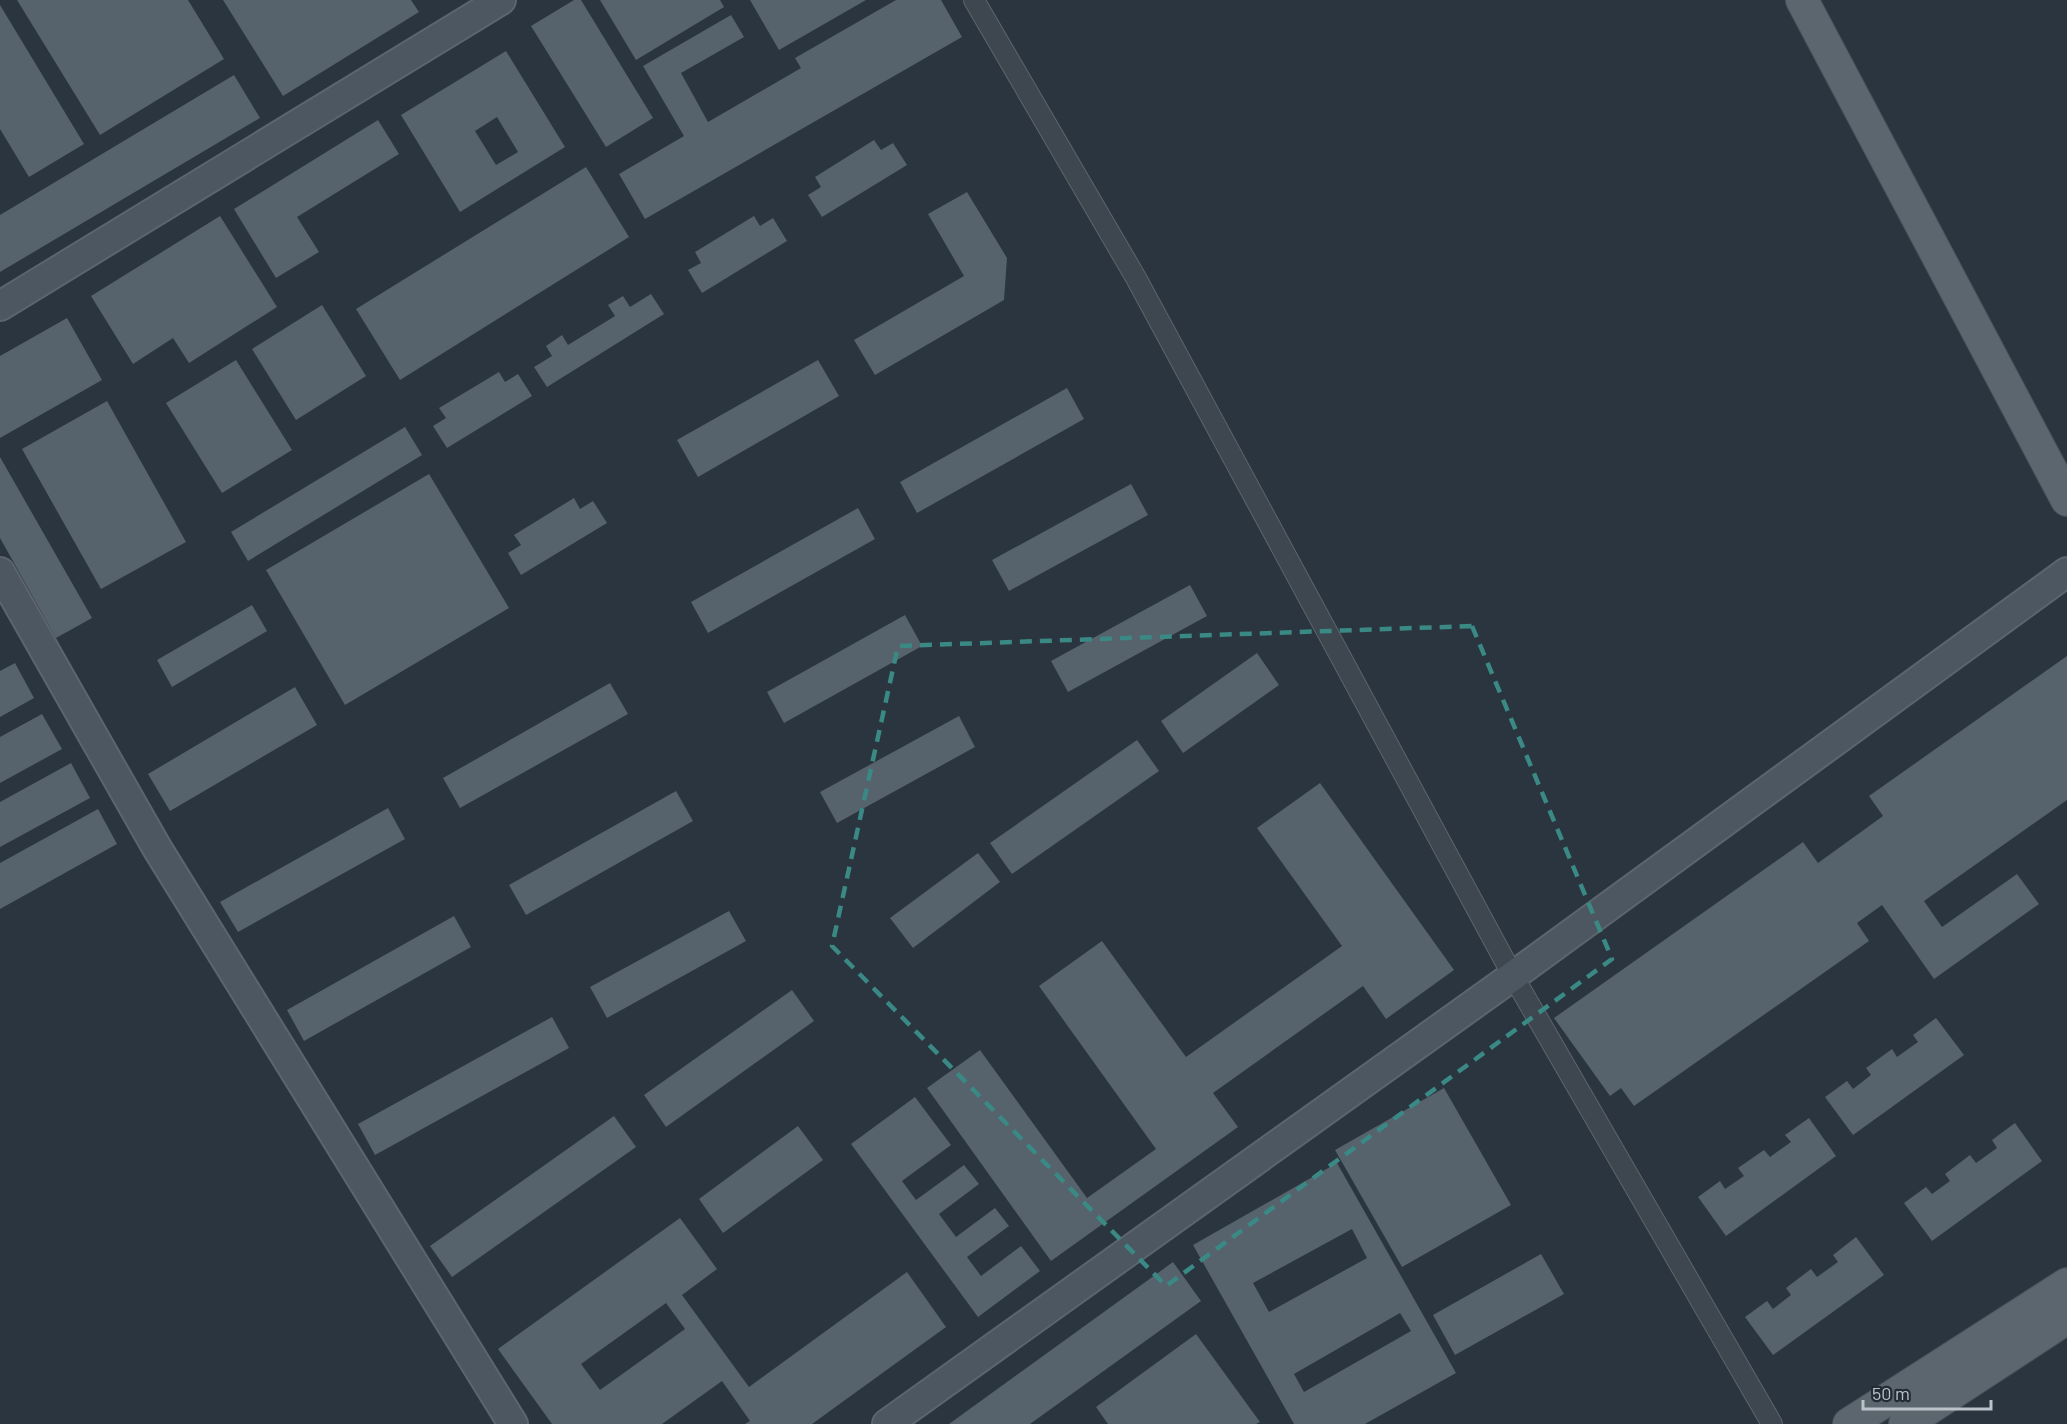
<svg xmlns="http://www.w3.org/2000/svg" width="2067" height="1424" font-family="Barlow,sans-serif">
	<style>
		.building { fill: #56626c; fill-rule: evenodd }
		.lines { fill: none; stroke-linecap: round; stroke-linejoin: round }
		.street-casing { stroke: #5c656d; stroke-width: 22 }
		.secondary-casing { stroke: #5c656d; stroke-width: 32 }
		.primary-casing { stroke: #485059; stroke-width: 34 }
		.street { stroke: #3e474f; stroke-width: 20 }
		.secondary { stroke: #4c5762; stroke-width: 28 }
		.primary { stroke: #5c666f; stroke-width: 32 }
		.marked { fill: none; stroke: #3a8985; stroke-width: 4.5; stroke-dasharray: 12 8; stroke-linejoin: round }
	</style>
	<rect width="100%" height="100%" fill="#2a353f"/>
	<!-- building -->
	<path class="building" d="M17,0H188L224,59L100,135Z
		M223,0H411L419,12L283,96Z
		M574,0H581L653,118L606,147L531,26Z
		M600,0H720L724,7L636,60Z
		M750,0H866L779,50Z
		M896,0H941L962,37L645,219L619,174L684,136L643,66L731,15L744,37L681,73L708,122L801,68L795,58Z
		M0,5L84,144L29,177L0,129Z
		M506,51L565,147L460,212L401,115ZM497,117L518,152L496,165L475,131Z
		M234,75L260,118L0,272V215Z
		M378,120L399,154L297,217L319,252L276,278L234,209Z
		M874,140L881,150L893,143L907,165L822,217L808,195L821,187L815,177Z
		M586,167L629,237L400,380L356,309Z
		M967,192L1007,258L1004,300L875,375L854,340L964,276L928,214Z
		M220,216L277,307L189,363L173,338L133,364L91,296Z
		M754,216L760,226L773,218L787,241L702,293L688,270L701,263L695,252Z
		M651,294L664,314L547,387L534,367L552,356L546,346L562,335L568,345L615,316L608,305L623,296L630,307Z
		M322,305L366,376L296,420L252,349Z
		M67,318L102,380L0,438V356Z
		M236,360L292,450L222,493L166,403Z
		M818,360L839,396L698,477L677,440Z
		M499,372L505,382L518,374L532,396L447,448L433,426L446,418L439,408Z
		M1067,388L1084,419L917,513L900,482Z
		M107,401L186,542L101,589L22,449Z
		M405,427L422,455L248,561L231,532Z
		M0,457L92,618L56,638L0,538Z
		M429,474L509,608L345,705L266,570Z
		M1131,484L1148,515L1009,591L992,560Z
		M574,498L580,509L593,501L607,523L521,575L508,553L521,545L514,535Z
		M858,508L875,539L708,633L691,602Z
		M1190,585L1207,616L1068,692L1051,661Z
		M252,605L267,631L172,687L157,660Z
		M905,615L922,646L784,723L767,692Z
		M1257,653L1279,685L1183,753L1161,721Z
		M2067,656V800L1924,901L1942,927L2017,874L2039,904L1934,979L1882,905L1857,923L1869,941L1634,1106L1621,1088L1610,1096L1554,1018L1803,842L1818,863L1883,816L1869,796Z
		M15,663L34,698L0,717V671Z
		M610,683L628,714L460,808L443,778Z
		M295,687L317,725L170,811L148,774Z
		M42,714L62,749L0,783V737Z
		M959,716L975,747L837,823L820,792Z
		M1137,740L1159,771L1012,874L990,843Z
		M71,763L90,798L0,847V802Z
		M1320,783L1454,970L1386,1019L1363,986L1213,1093L1238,1127L1051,1261L927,1088L980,1050L1087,1198L1156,1149L1039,986L1102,941L1186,1057L1342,946L1257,828Z
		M676,791L693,821L526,915L509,885Z
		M388,808L405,839L238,932L220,902Z
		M98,809L117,844L0,909V863Z
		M978,853L1000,882L913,948L890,918Z
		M729,911L746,941L607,1018L590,987Z
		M454,916L471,947L304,1041L287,1010Z
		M792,990L814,1021L666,1127L644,1095Z
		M552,1017L569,1048L375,1155L358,1124Z
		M1936,1018L1964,1055L1853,1135L1825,1097L1847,1081L1853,1089L1871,1075L1866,1068L1892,1049L1897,1057L1918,1042L1913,1035Z
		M1444,1088L1511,1205L1402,1267L1335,1150Z
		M915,1097L951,1145L902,1181L916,1200L964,1165L979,1184L939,1214L956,1237L995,1208L1009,1226L967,1257L981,1276L1021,1246L1040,1271L978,1317L851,1144Z
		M614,1116L636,1147L452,1277L430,1246Z
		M1809,1118L1836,1156L1726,1236L1698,1197L1720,1181L1725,1189L1744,1176L1738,1168L1764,1150L1770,1157L1791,1142L1785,1135Z
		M2015,1123L2042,1161L1932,1241L1904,1203L1926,1187L1932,1194L1950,1181L1945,1174L1970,1155L1976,1163L1997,1148L1992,1140Z
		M798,1126L823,1160L723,1233L699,1199Z
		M1337,1163L1456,1373L1365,1424H1294L1193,1245ZM1352,1229L1367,1258L1269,1312L1253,1283ZM1400,1313L1411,1331L1304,1392L1294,1374Z
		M680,1218L717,1269L682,1295L749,1387L907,1272L946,1327L812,1424H745L750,1421L722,1381L662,1424H552L498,1349ZM666,1303L685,1329L600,1390L581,1364Z
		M1856,1237L1884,1275L1773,1355L1745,1317L1767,1301L1773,1309L1791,1295L1786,1288L1811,1269L1817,1277L1838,1262L1833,1255Z
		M1541,1254L1564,1294L1455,1355L1433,1315Z
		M1173,1262L1201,1301L1030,1424H949Z
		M1196,1334L1260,1422L1256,1424H1108L1096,1407Z"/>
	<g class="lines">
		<defs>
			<path id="street" d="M974,0L1136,278L1513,976L1772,1424"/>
			<path id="secondary" d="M0,306L501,0
				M0,572L157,848L513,1424
				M887,1424L1513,976L2067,572"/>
			<path id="primary" d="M1802,0L2067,500
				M1849,1424L2067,1284
				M1905,1424L2067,1318"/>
		</defs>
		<!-- street casing -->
		<use href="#street" class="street-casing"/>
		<!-- secondary casing -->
		<use href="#secondary" class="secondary-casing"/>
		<!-- primary casing -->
		<use href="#primary" class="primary-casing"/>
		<!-- street -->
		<use href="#street" class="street"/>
		<!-- secondary -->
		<use href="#secondary" class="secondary"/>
		<!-- primary -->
		<use href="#primary" class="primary"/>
	</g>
	<!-- marked area -->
	<path class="marked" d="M1472,626L1612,959L1166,1286L832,946L898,646Z"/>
	<!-- scale -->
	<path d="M1863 1400v9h128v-9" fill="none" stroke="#bbc2ca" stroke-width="3"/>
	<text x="1872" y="1400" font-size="18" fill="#bbc2ca" stroke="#232c35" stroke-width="4.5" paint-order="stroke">50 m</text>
</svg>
